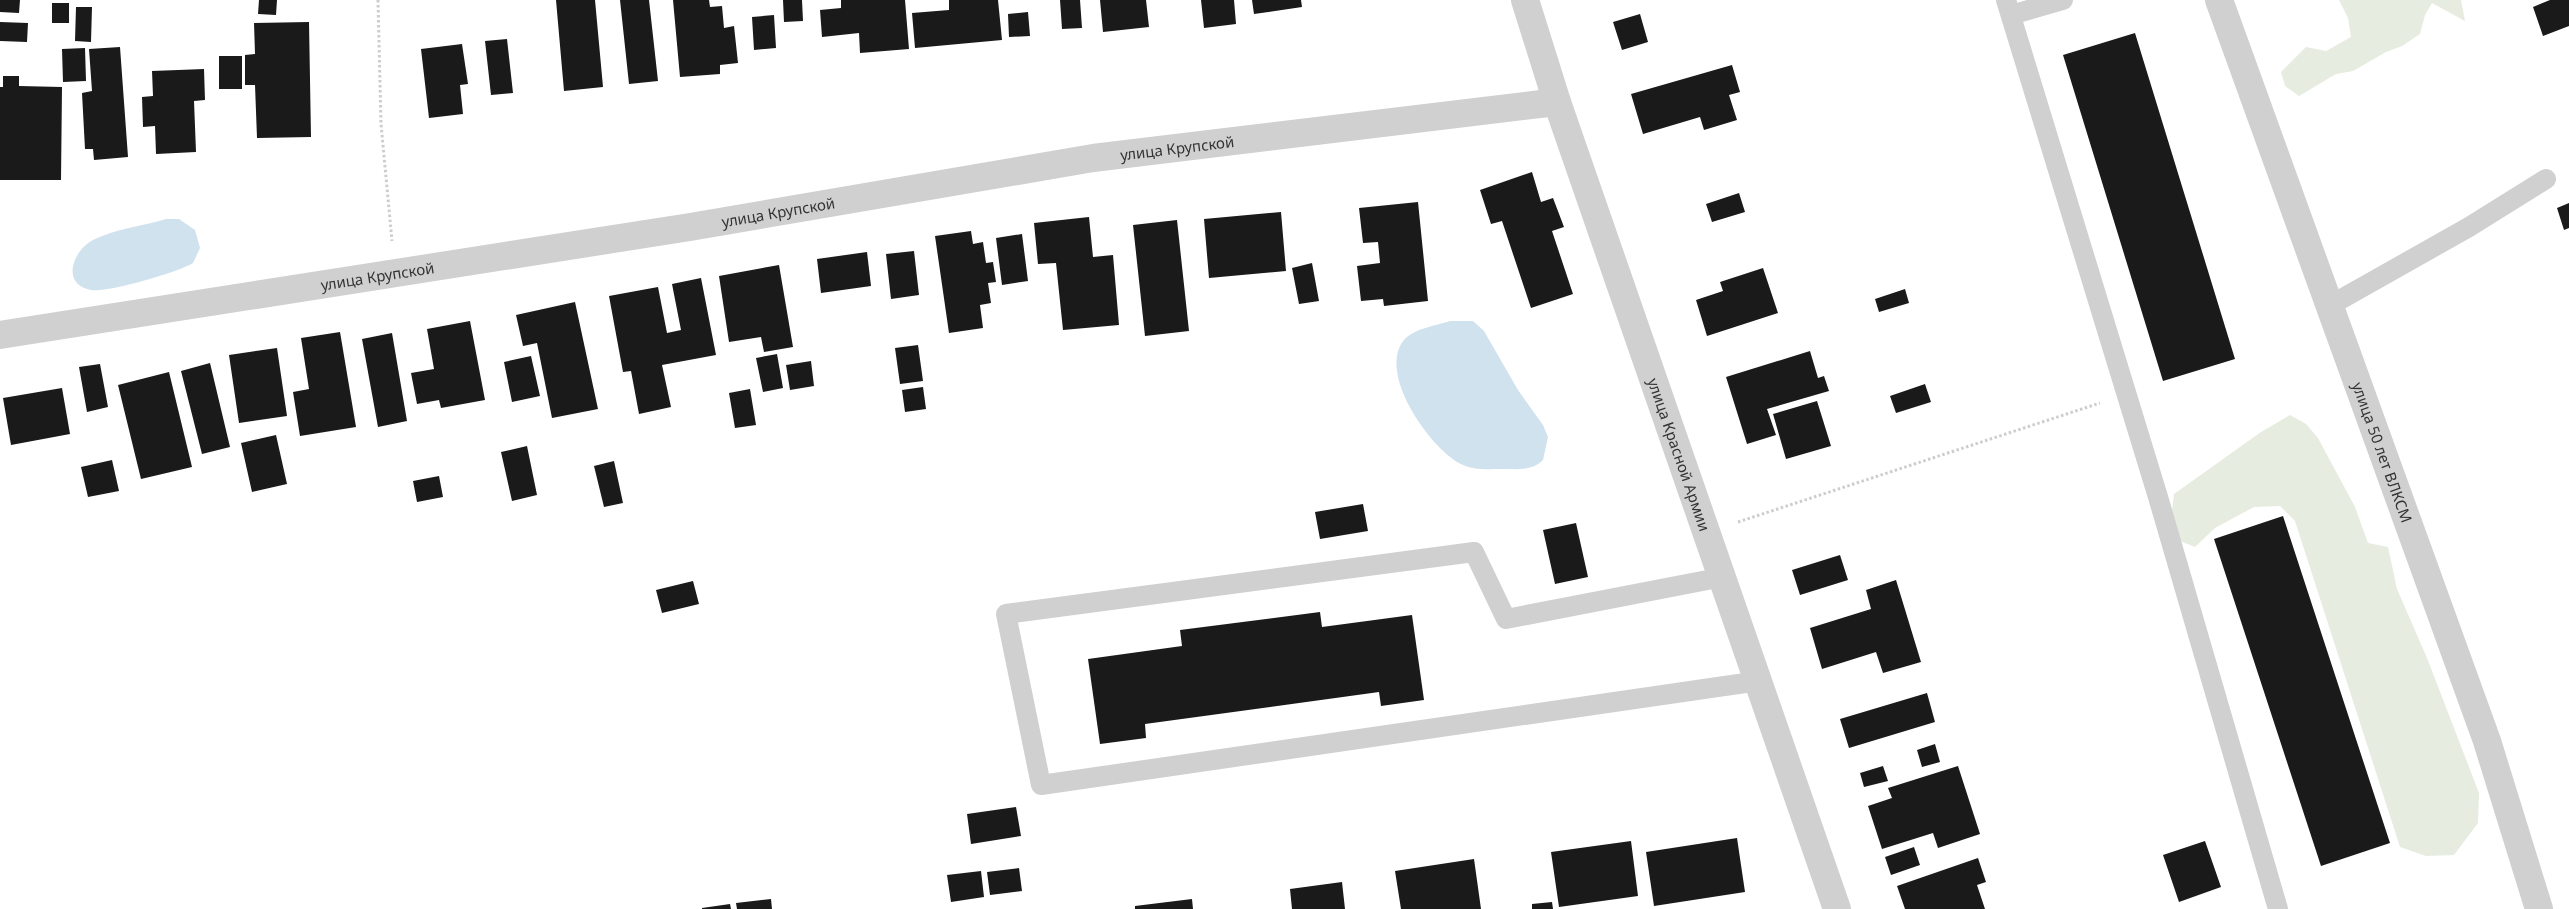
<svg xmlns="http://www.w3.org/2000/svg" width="2569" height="909" font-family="'Noto Sans',sans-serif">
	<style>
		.green { fill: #e6ecdf }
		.water { fill: #cfe2ee }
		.building { fill: #1a1a1a }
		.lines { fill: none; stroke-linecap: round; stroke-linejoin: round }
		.path { stroke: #cdcdcd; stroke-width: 3; stroke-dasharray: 2.5 2.5; stroke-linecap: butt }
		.service { stroke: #d0d0d0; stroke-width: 20 }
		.minor { stroke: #d0d0d0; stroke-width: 28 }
		.tertiary { stroke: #d0d0d0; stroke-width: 28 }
		.labels { text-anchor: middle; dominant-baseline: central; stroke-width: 5; stroke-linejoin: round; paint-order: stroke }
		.street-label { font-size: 15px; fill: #333; stroke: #fff }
	</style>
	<rect width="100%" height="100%" fill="#fff"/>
	<!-- green -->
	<path class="green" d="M2339,0H2461L2465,21L2432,3L2425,15L2420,34L2402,46L2386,52L2353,71L2336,74L2299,96L2285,86L2281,72L2306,47L2326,51L2351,37L2348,18Z
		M2290,415L2306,424L2318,438L2355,507L2368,543L2388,547L2397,589L2427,658L2479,793L2478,823L2454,855L2426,856L2400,847L2295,521L2280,506L2254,507L2215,528L2195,547L2180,541L2171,519L2174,494L2261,432Z"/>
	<!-- water -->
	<path class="water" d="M166,219H179L195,230L200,248L193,263C179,272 107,293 91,290C61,285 72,251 93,240C115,229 143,226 166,219Z
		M1450,321H1473L1484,331L1518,390L1543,425L1548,437L1543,460C1532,471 1518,469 1504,469C1488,469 1473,471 1459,463C1429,446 1377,373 1404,340C1415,328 1435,326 1450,321Z"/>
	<!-- building -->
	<path class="building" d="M0,0H20L19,13L0,12Z
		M259,0H277L276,15L258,14Z
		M556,0H595L603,87L564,91Z
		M620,0H649L658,81L629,84Z
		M673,0H709L710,7L722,6L724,28L734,26L738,63L720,65V74L680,77Z
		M783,0H802L803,21L784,22Z
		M841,0H905L909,49L860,53L859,33L822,37L820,10L841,8Z
		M949,0H998L1002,40L915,48L912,13L949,10Z
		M1060,0H1080L1082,28L1062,29Z
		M1100,0H1146L1149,27L1103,32Z
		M1201,0H1234L1236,24L1204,28Z
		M1252,0H1301L1302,7L1254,14Z
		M2550,0H2569V26L2543,36L2533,7Z
		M52,3H69V23H52Z
		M76,7H92L91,42L75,41Z
		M1028,12L1030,36L1009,37L1008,14Z
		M1640,14L1648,42L1622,50L1613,22Z
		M774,15L776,48L754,50L752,17Z
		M0,22L28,23L27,42L0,41Z
		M309,22L311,137L257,138L255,85H245V55L255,54L254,23Z
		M2135,33L2235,359L2163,381L2063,55Z
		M507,39L513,93L491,95L485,41Z
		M462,44L468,84L460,85L463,114L429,118L421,49Z
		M120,47L128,157L94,160L93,149H85L82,93L92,91L89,49Z
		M85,48L86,81L63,82L62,49Z
		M219,56H242V89H219Z
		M1732,65L1740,92L1729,95L1737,120L1704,130L1700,117L1643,134L1631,94Z
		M204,69L205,100L194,101L196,152L156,154L155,126L143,127L142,97L153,96L152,71Z
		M3,76H19V86L62,87L61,180H0V87H3Z
		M1532,172L1541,202L1553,198L1564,227L1552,231L1573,294L1531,308L1502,221L1491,224L1480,190Z
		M1739,193L1745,212L1712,222L1706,204Z
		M1418,202L1428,301L1384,306L1383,299L1361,301L1357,266L1380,263L1378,242L1363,243L1359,208Z
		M2569,203V228L2564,230L2557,208Z
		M1281,212L1286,271L1209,278L1204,219Z
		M1089,217L1093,257L1113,255L1119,325L1063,330L1056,263L1038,264L1034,223Z
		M1177,220L1189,331L1145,336L1133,225Z
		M971,231L973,244L983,242L986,263L993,262L996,282L988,283L991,303L980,305L983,328L949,333L935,236Z
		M1022,234L1028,281L1002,285L996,238Z
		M914,251L919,295L891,299L886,254Z
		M867,252L871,286L821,293L817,259Z
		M1312,263L1319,301L1299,304L1292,268Z
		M779,265L793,347L764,352L761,337L729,342L719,276Z
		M1763,268L1778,313L1707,336L1696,300L1723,291L1720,282Z
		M701,278L716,355L662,365L671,407L639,414L631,371L623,372L609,296L658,287L667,333L681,330L672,284Z
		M1905,289L1909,303L1879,312L1875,299Z
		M575,302L598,409L552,418L537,343L523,346L516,315Z
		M470,321L485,400L441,408L439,400L417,404L411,373L434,369L427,329Z
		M340,332L356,427L300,436L293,392L309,389L301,338Z
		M392,333L407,421L378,427L362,339Z
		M918,345L923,381L900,384L895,348Z
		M277,348L287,416L239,423L229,355Z
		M1810,351L1818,378L1824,376L1829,391L1767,409L1776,435L1747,444L1726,377Z
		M777,354L783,388L763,392L756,358Z
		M531,356L540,396L512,402L504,362Z
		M811,361L814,386L790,390L786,365Z
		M210,363L230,447L202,454L181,371Z
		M100,364L108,407L87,412L79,367Z
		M169,372L192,467L141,479L118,385Z
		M1925,384L1931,402L1896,413L1890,396Z
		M923,387L926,409L905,412L902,390Z
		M62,388L70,434L11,445L3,398Z
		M750,389L756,425L735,428L729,393Z
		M1817,401L1831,446L1786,459L1773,414Z
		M276,435L287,484L252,492L241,443Z
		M527,446L537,495L512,501L501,452Z
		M112,460L119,491L88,497L81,467Z
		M614,461L623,503L604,507L594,466Z
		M439,476L443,497L417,502L413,481Z
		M1363,504L1368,531L1320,539L1315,512Z
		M2283,516L2390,843L2321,866L2214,539Z
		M1576,523L1588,577L1555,584L1543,530Z
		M1840,555L1848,580L1800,595L1792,570Z
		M1896,580L1921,662L1883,673L1876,652L1822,669L1810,628L1871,609L1866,590Z
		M693,581L699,604L662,613L656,590Z
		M1320,612L1322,627L1412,615L1424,700L1381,706L1379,692L1145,724L1146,738L1100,744L1088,659L1182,646L1180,630Z
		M1927,693L1935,722L1849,748L1840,719Z
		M1935,744L1940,762L1922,767L1917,750Z
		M1883,766L1888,781L1864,787L1860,773Z
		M1958,766L1980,834L1938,848L1933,833L1882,849L1868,806L1892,798L1888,788Z
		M1016,807L1021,836L971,844L967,814Z
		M1737,838L1745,892L1654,906L1646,852Z
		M1631,841L1638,896L1559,907L1551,852Z
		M2205,841L2221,887L2179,902L2163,855Z
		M1914,847L1920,865L1891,875L1885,857Z
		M1978,858L1986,882L1977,885L1985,909H1905L1897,886Z
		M1474,859L1481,909H1401L1395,871Z
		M1019,868L1022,891L990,895L987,872Z
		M981,871L984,897L951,902L947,875Z
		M1342,882L1345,909H1292L1290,889Z
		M771,899L772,909H737L736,903Z
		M1192,899L1193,909H1135V906Z
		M1552,902L1553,909H1532V904Z
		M730,904L731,909H702V908Z"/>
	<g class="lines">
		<!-- path -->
		<path class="path" d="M378,0L381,124L392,241
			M1738,522L2100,403"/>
		<!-- service -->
		<path class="service" d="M2006,0L2158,497L2278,909
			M2011,15L2063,0
			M2329,306L2469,227L2546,179
			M1723,577L1506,619L1474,552L1006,614L1041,785L1759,681"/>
		<!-- minor -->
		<g class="minor">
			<path id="s1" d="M1525,0L1557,102L1837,909"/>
			<path id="s2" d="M0,335L690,227L1093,158L1557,102"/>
		</g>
		<!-- tertiary -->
		<path class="tertiary" id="s3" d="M2219,0L2487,741L2539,909"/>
	</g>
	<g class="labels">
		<!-- street labels -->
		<g class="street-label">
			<text stroke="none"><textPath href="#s2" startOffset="1192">улица Крупской</textPath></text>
			<text stroke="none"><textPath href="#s2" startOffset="788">улица Крупской</textPath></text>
			<text stroke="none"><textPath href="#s2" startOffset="382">улица Крупской</textPath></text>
			<text stroke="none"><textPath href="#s3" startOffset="481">улица 50 лет ВЛКСМ</textPath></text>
			<text stroke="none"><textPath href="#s1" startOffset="480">улица Красной Армии</textPath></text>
		</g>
	</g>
</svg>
